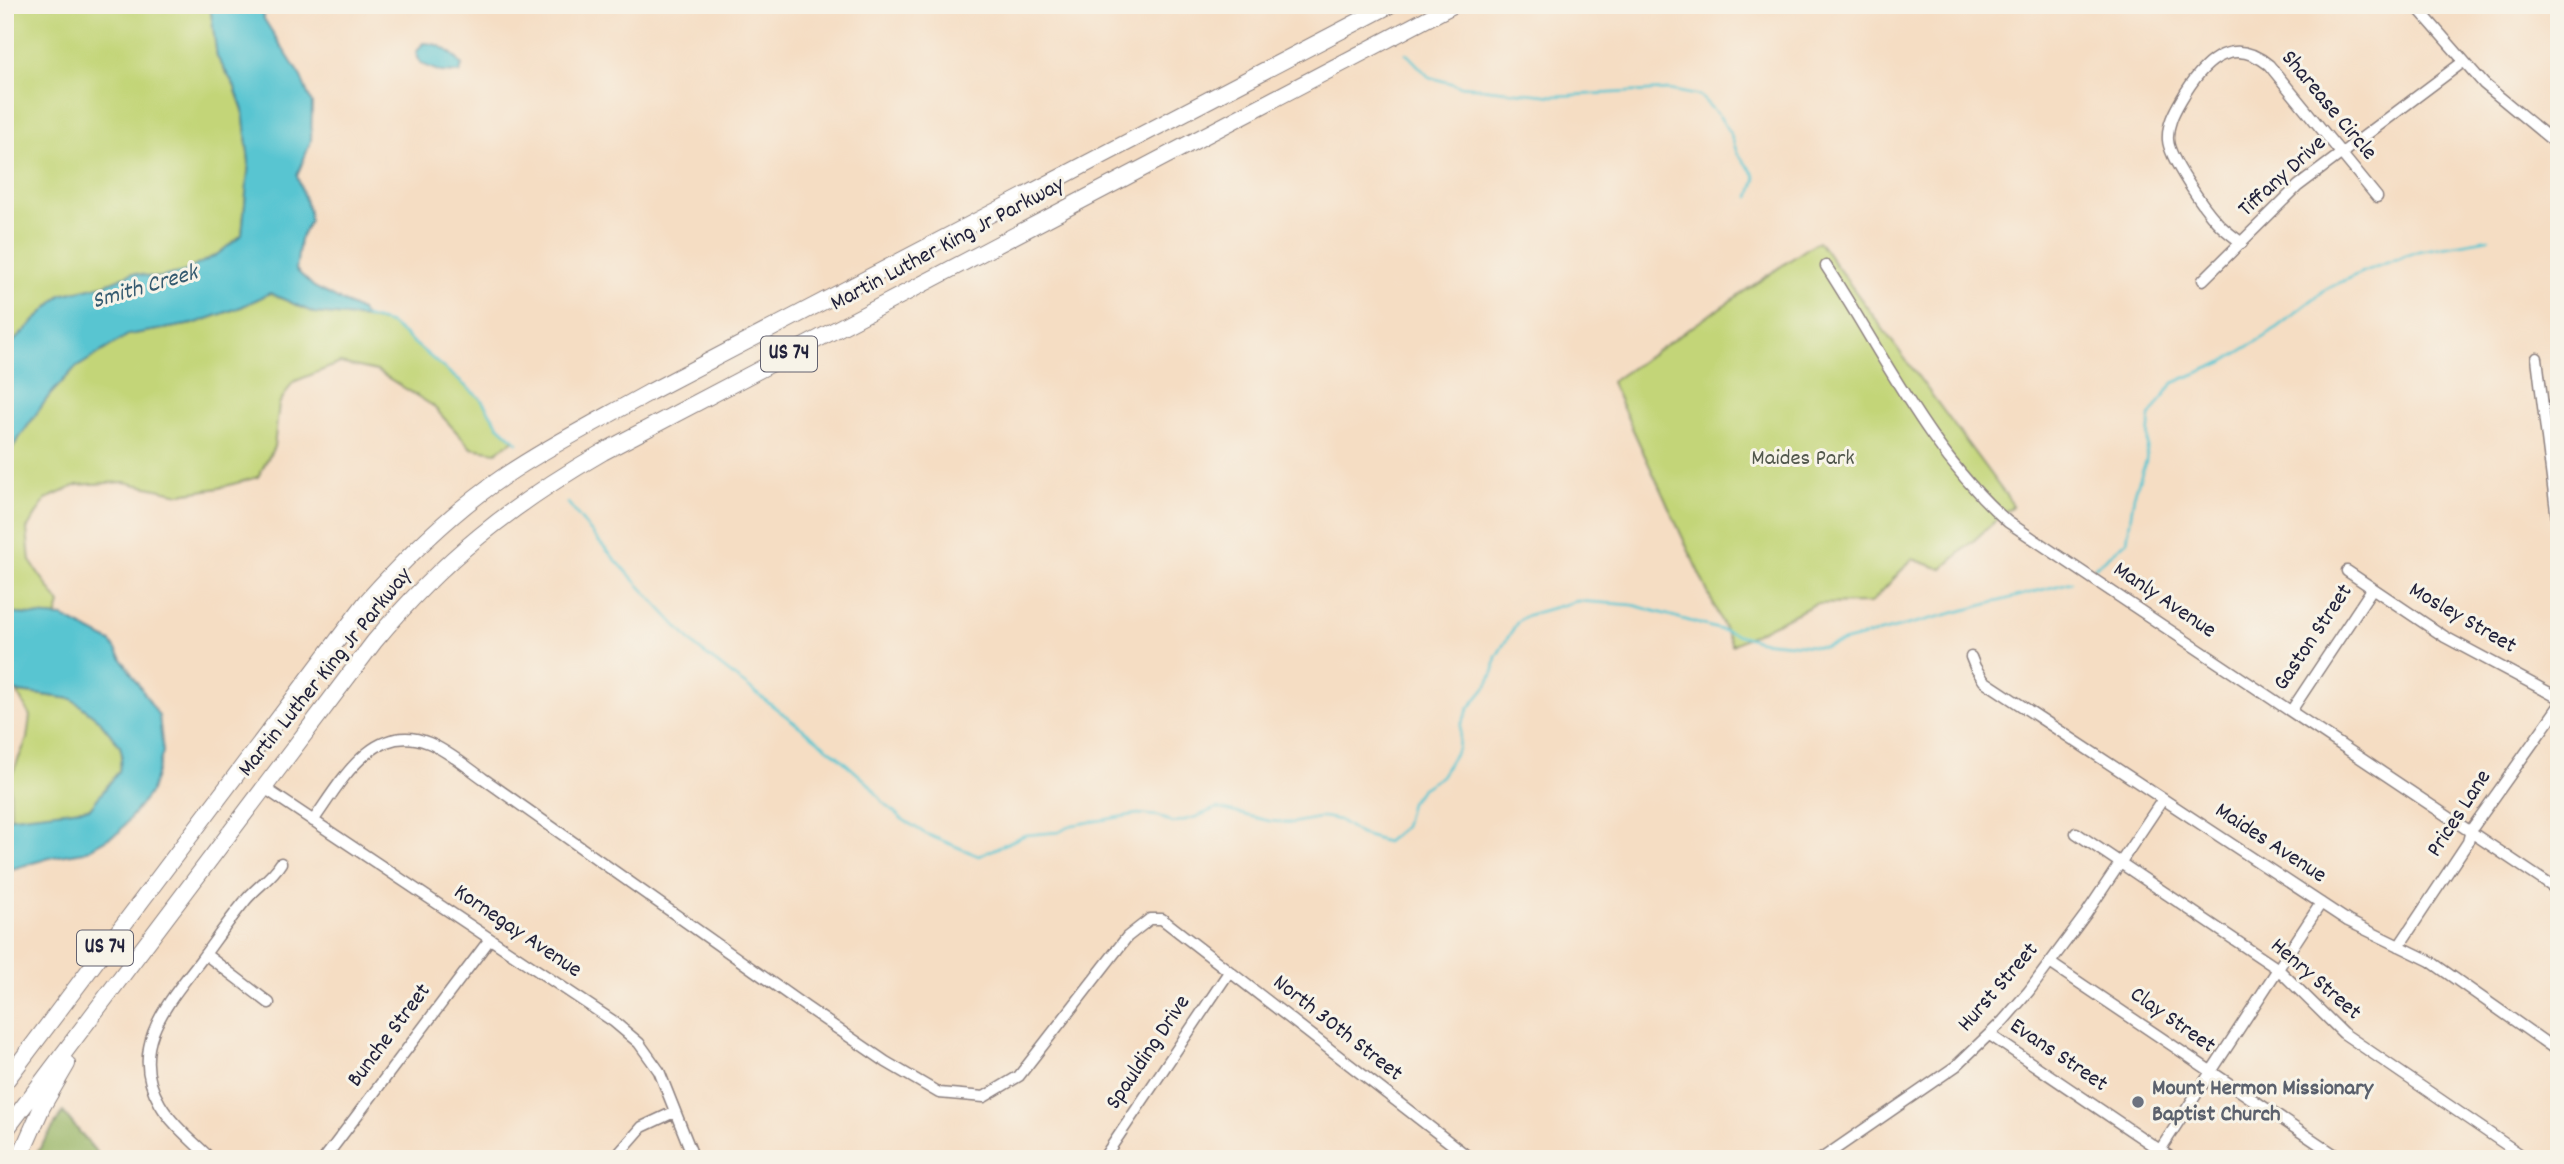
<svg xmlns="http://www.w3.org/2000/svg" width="2564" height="1164" font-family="Dekko,sans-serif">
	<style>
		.green { fill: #c3d578; stroke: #727c5a; stroke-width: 2 }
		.forest { fill: #9ab668; stroke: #5e6c52; stroke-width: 2 }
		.water { fill: #58c5d1; stroke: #3d7486; stroke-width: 2 }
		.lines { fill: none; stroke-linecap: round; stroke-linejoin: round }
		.stream { stroke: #58c5d1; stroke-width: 2.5 }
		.minor-casing { stroke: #8c807f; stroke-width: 13 }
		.highway-casing { stroke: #8c807f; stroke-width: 18 }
		.minor { stroke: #fff; stroke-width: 10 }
		.highway { stroke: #fff; stroke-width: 16 }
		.worship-dot { fill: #6b7280; stroke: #f7f3e8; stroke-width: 2.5 }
		.labels { text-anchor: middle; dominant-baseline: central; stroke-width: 6; stroke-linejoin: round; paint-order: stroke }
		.shield { fill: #f7f3e8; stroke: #62616f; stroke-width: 2 }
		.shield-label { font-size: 21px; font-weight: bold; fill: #22223b }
		.street-label { font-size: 23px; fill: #22223b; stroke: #f7f3e8 }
		.park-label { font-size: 23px; fill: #52584d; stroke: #f7f3e8 }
		.worship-label { font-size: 23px; font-weight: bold; fill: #5b616d; stroke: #f7f3e8; text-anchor: start }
		.water-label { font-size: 24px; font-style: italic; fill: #355b70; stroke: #f7f3e8 }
	</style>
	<rect width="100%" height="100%" fill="#f7f3e8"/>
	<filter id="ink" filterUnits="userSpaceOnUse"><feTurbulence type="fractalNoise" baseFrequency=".0143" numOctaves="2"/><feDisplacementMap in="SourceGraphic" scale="14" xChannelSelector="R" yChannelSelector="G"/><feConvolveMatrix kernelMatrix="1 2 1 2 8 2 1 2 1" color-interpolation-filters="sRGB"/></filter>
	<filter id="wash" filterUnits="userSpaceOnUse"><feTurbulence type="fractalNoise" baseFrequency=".00686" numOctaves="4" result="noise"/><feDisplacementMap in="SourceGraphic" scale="28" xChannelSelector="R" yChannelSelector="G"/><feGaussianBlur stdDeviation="1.57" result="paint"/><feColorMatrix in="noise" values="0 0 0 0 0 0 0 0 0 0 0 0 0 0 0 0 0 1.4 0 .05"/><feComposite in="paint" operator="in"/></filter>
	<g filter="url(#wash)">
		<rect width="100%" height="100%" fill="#f5ddc3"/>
		<!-- green -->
		<path class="green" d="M5,5H210L217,57L234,85L243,110L249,162L242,235L218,254L184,272L157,278L133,273L104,285L61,295L5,350Z
			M1818,241L2013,505L1942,569L1912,559L1871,603L1815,604L1732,645L1611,382Z
			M270,293L314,313L366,318L391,324L481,399L498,425L514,440L496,452L471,448L433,406L377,371L340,363L293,382L279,404L274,447L258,477L219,488L180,494L124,482L77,485L46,499L27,529L30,561L60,604L56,617L17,614L5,611V458L49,396L74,369L128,335L193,324L241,307Z
			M17,692L72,699L99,720L120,746L122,754L119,771L90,808L11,818L10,779L27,739L30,716Z"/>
		<!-- forest -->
		<path class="forest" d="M63,1112L102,1159H33Z"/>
		<!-- water -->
		<path class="water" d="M210,5H261L264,19L301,77L312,104L311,141L297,176L309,211L310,221L300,239L296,270L314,287L361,311L366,318L314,313L270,293L241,307L193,324L128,335L74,369L49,396L5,458V350L61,295L104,285L133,273L157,278L184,272L218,254L242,235L249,162L243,110L234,85L217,57Z
			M423,43C441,43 451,52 462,65L460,73L441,72L421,64L416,53Z
			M5,611L17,614L63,617L111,642L159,716L163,752L151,791L119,832L84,852L53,857L5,871V818L90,808L119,771L122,754L120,746L99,720L72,699L5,690Z"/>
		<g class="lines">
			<!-- stream -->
			<path class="stream" d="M1406,53L1429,77L1461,86L1554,96L1669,90L1700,96L1720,117L1731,135L1737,153L1754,174L1756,178L1750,197
				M365,317L391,324L481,399L498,425L518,443
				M568,503L600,543L697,648L833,752L868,783L883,802L902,819L926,834L979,856L1025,835L1059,832L1072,825L1138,814L1158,816L1173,823L1196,817L1217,808L1269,821L1292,823L1324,817L1339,820L1360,834L1386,842L1404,827L1410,803L1421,789L1441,776L1458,749L1461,725L1469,708L1487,686L1494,670L1496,657L1518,621L1528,615L1577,601L1633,605L1760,641L1823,647L2072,582
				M2095,567L2127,541L2134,495L2146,461L2150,417L2173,383L2223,362L2267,335L2326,289L2362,272L2419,251L2489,239"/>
		</g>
	</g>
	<g filter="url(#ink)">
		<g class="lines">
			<defs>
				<path id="minor" d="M2415,5L2484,84L2559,146
					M2242,243C2233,236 2224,230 2217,222C2204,208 2169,158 2168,140C2167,125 2174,112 2181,100C2201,65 2230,33 2269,65L2377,197
					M1826,266C1883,353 1929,453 2008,522L2559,891
					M2203,280L2298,186L2463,62
					M2537,358L2559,535
					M2347,571L2445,637L2559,698
					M1971,657L1975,667L1984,681L2348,921L2430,961L2559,1052
					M2291,711L2372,589
					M263,787L613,1021L639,1043L659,1071L694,1159
					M313,821C340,783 373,720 429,743C448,751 467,767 484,779L806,1007L886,1062L939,1093L984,1097L1019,1076L1127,937L1150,919H1162L1471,1159
					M2076,833L2278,969L2343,1033L2527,1159
					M2399,946L2468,842L2471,830L2559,706
					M205,954L269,1003
					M2050,963L2341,1159
					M1990,1035L2173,1159
					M2160,1150L2321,903
					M211,1159C194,1142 172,1125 160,1104C127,1048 167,1004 200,961C215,941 229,920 245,901C256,887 272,878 281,863
					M324,1159L490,939
					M614,1159L642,1127L674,1112
					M1103,1159L1229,972
					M1821,1159L1956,1066L2003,1021L2029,991L2086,914L2163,799"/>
				<path id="highway" d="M5,1082L367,601C409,554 454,510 506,475C552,444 602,419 650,392L1390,5
					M5,1131L374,642C442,560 511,505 603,452L1453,5
					M19,1159L42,1107L67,1064"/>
			</defs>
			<!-- minor casing -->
			<use href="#minor" class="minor-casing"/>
			<!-- highway casing -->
			<use href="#highway" class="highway-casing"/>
			<!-- minor -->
			<use href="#minor" class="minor"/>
			<!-- highway -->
			<use href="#highway" class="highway"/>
		</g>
	</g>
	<!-- markers -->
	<circle class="worship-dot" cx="2138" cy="1102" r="7"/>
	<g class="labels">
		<!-- shield labels -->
		<g class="shield">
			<rect x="761" y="336.5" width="56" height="35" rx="5"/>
			<rect x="77" y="930.5" width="56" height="35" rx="5"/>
		</g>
		<g class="shield-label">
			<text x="789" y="354">US 74</text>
			<text x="105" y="948">US 74</text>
		</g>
		<!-- street labels -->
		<g class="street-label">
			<text transform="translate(2328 106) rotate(50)">Sharease Circle</text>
			<text transform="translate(2283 177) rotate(-42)">Tiffany Drive</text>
			<text transform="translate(948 245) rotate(-28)">Martin Luther King Jr Parkway</text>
			<text transform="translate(2164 601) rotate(34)">Manly Avenue</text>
			<text transform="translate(2462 619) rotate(30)">Mosley Street</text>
			<text transform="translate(2314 638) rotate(-56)">Gaston Street</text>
			<text transform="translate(326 673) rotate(-51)">Martin Luther King Jr Parkway</text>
			<text transform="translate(2460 814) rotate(-57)">Prices Lane</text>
			<text transform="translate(2270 844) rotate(33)">Maides Avenue</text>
			<text transform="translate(517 932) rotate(34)">Kornegay Avenue</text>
			<text transform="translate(2315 980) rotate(41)">Henry Street</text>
			<text transform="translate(1999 988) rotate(-49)">Hurst Street</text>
			<text transform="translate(2172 1021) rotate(35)">Clay Street</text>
			<text transform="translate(1337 1029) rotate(38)">North 30th Street</text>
			<text transform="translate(390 1036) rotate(-53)">Bunche Street</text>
			<text transform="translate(1149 1053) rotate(-56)">Spaulding Drive</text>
			<text transform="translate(2058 1056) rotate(34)">Evans Street</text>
		</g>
		<!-- park labels -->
		<g class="park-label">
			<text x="1803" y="459">Maides Park</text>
		</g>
		<!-- worship labels -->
		<g class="worship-label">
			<text x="2152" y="1089">Mount Hermon Missionary<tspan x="2152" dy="26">Baptist Church</tspan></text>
		</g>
		<!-- water labels -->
		<g class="water-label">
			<text transform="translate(145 288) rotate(-16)">Smith Creek</text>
		</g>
	</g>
	<!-- margin -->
	<rect width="2564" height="1164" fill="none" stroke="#f7f3e8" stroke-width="28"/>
</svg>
